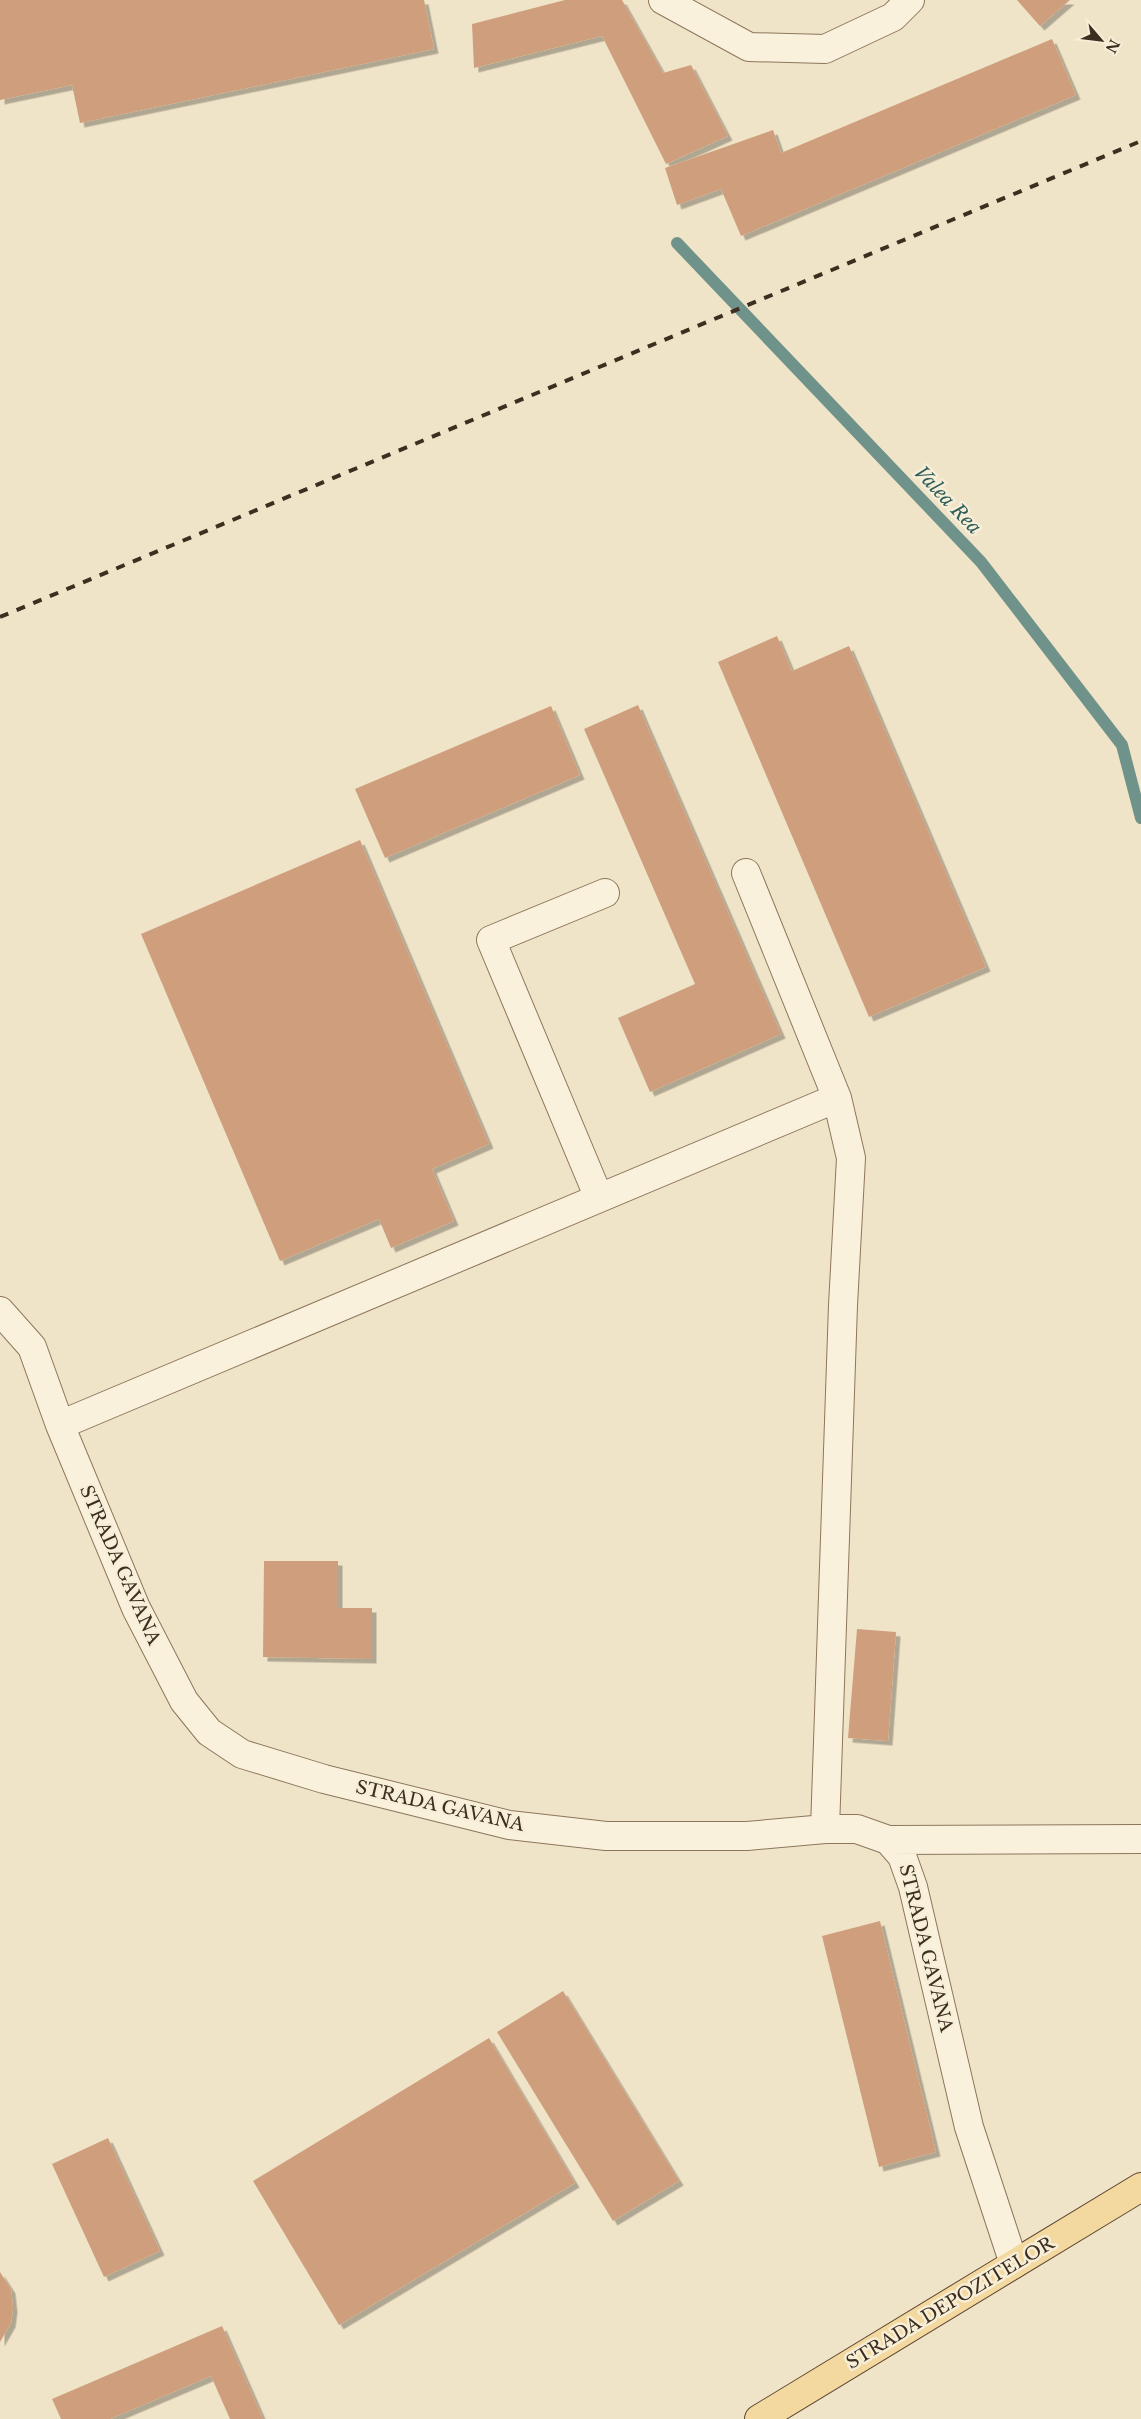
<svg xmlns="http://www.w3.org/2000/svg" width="1141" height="2419" font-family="'Libre Baskerville',serif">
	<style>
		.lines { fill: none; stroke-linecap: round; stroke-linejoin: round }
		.stream { stroke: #6f938a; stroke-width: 12 }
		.building { fill: #cf9f7d; filter: url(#shadow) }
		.minor-casing { stroke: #8d765c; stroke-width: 30 }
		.major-casing { stroke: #5b4430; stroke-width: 30 }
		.minor { stroke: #faf1dc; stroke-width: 28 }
		.major { stroke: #f3d9a0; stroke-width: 28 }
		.rail { stroke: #3d2e20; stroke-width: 4; stroke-dasharray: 9 9; stroke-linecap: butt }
		.labels { text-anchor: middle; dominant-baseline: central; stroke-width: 5; stroke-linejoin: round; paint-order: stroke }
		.street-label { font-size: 18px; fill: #3d2e20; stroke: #f7eed8 }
		.water-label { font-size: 19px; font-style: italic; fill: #2f5d5a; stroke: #f7eed8 }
	</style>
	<defs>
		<filter id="shadow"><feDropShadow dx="4.5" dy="4.5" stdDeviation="0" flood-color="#0004"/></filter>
	</defs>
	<rect width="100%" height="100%" fill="#f0e4c8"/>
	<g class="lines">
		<!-- stream -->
		<path class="stream" d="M677,243L981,562L1122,745L1141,818"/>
	</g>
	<!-- building -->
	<path class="building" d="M0,0H424L434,49L80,123L72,85L0,100Z
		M565,0H622L663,73L691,65L728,136L666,164L602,36L474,68L472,24Z
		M1017,0H1070L1040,26Z
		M1052,39L1076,95L741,236L721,189L677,205L665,168L773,130L781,153Z
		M777,636L792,671L849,646L986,967L869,1017L718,662Z
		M638,705L781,1034L650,1092L618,1018L695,984L584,729Z
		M551,706L580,775L385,858L355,789Z
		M360,840L489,1144L432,1169L454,1221L391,1248L379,1219L280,1261L141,934Z
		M264,1561H338V1608H372V1659L263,1657Z
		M857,1629L896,1632L888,1741L848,1738Z
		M880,1921L936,2152L879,2167L822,1936Z
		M563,1991L679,2181L613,2221L497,2032Z
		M489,2038L575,2183L339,2325L253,2181Z
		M108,2138L160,2251L104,2277L52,2164Z
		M0,2272L11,2289L13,2308L11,2323L0,2342Z
		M222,2326L263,2419H230L211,2376L110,2419H61L52,2399Z"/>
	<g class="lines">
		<defs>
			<path id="minor" d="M663,0L749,47L825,49L893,17L910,0
				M746,873L837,1098L851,1158L843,1305L825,1829
				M599,1198L491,940L605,893
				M0,1311L32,1347L60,1425L136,1608L184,1701L209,1732L242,1754L324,1779L509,1825L606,1836H747L825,1829H857L888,1840L902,1856L913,1887L969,2127L1014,2264
				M60,1425L837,1098
				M888,1840L1141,1839"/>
			<path id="major" d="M759,2419L1141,2187"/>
		</defs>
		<!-- minor casing -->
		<use href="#minor" class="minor-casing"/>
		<!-- major casing -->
		<use href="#major" class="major-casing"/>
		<!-- minor -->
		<use href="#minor" class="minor"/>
		<!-- major -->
		<use href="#major" class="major"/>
		<!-- rail -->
		<path class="rail" d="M0,617L1141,141"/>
	</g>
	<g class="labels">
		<!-- street labels -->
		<g class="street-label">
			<text transform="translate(120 1565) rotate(66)">STRADA GAVANA</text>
			<text transform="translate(440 1806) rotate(13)">STRADA GAVANA</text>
			<text transform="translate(926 1948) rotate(76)">STRADA GAVANA</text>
			<text transform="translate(950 2303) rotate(-31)">STRADA DEPOZITELOR</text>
		</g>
		<!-- water labels -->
		<g class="water-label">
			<text transform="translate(948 500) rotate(46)">Valea Rea</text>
		</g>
	</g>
	<!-- north arrow -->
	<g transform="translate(1101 40) rotate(118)" stroke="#f7eed8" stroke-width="4" paint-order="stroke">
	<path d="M0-4L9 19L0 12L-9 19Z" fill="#3d2e20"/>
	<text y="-8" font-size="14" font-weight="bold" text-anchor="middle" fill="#3d2e20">N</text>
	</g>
</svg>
